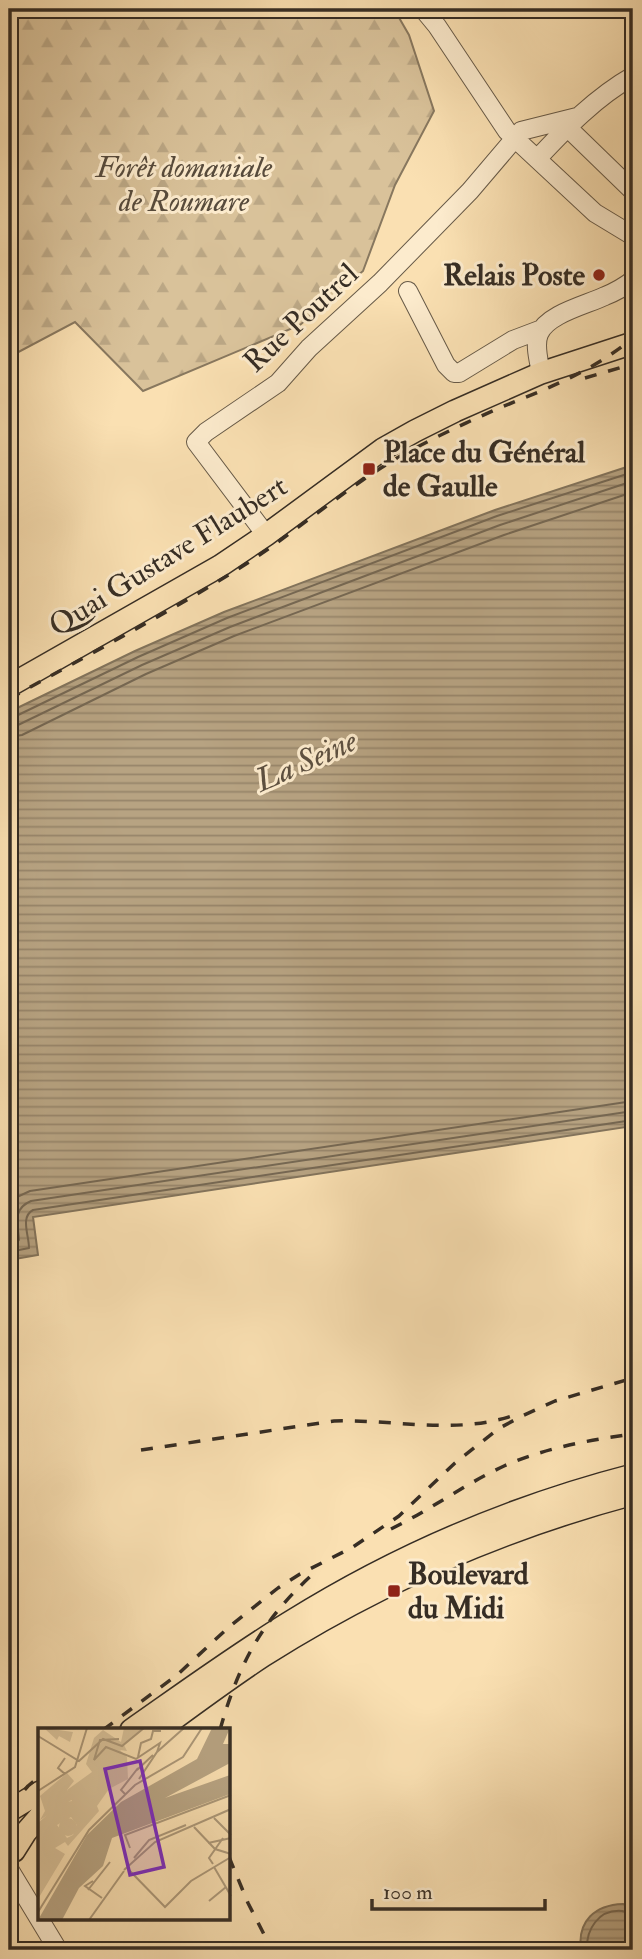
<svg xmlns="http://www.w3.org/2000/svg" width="642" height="1959" font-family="'IM FELL Double Pica',serif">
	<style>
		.forest { fill: url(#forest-firs); stroke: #88785f; stroke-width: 2 }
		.water { fill: url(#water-rules); stroke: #83745c; stroke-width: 2 }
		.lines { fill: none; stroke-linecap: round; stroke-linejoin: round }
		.shore { stroke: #766853; stroke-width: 2 }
		.minor-casing { stroke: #675a48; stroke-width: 20 }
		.major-casing { stroke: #362d24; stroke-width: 24 }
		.minor { stroke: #fcebcd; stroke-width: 18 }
		.major { stroke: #fae0b2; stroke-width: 21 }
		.rail { stroke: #362d24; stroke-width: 3.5; stroke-dasharray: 12 12; stroke-linecap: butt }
		.poi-dot { fill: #8f2418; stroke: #fcebcd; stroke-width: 2.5 }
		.labels { text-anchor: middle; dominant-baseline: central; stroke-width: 6; stroke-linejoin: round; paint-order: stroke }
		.park-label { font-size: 30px; font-style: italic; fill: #574b3c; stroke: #fcebcd }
		.poi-label { font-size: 30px; font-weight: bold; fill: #362d24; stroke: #fcebcd; text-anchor: start }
		.street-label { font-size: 30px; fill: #362d24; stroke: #fcebcd }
		.water-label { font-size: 32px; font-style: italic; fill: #5d5040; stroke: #fcebcd }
		.inset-road { fill: none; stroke: #ac9879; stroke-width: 2 }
		.view { fill: #7b2cbf; fill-opacity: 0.15; stroke: #7b2cbf; stroke-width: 3.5 }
		.inset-edge { fill: none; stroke: #362d24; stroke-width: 3.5 }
	</style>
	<defs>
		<pattern id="forest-firs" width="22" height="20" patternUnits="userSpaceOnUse" patternTransform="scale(1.75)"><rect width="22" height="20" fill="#d9c29a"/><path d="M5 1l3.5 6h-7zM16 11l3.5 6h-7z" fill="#bba785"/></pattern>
		<pattern id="water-rules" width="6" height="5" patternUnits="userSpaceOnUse" patternTransform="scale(1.75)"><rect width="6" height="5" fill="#b7a382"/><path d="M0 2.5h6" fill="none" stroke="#96856a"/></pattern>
	</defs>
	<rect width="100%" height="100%" fill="#fae0b2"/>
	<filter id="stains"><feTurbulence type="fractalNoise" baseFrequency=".00286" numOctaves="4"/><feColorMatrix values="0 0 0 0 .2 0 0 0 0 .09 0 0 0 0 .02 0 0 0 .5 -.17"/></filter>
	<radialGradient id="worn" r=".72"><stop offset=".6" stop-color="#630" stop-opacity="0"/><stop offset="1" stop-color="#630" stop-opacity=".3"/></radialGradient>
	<!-- forest -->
	<path class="forest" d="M9,9H394L409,35L434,111L395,185L363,271L300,325L143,391L75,322L9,357Z"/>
	<!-- water -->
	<path class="water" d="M633,465V1126L33,1217L38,1255L9,1260V712L135,651L224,612L495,510Z
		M623,1904L633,1908V1950H581C577,1921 595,1905 623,1904Z"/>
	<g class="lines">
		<!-- shore -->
		<path class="shore" d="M9,718L14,717L138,657L227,618L497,516L633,472
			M9,727L18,725L142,665L230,627L500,525L633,481
			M9,737L22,735L146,674L234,636L504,535L633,492
			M9,1207L17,1197L30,1191L633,1101
			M9,1244L19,1240C18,1224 12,1209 31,1201L633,1111
			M9,1252L29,1248C29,1235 20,1217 33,1210L633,1120
			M587,1950C586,1930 598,1909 622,1911C625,1912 629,1913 633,1914"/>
		<defs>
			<path id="minor" d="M423,9L437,26L507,131L595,213L633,236
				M567,127L633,191
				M537,159C566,128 596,97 633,76
				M408,291L446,365L454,373H459L513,340L542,329
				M541,373C539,361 534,345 539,334C547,314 586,305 605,296C615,292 624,287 633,280
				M266,535L196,442L206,432L278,383L309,348L380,283L470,191L521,131L577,117
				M9,1869L58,1950"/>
			<path id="major" d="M9,686L220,566L266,535L383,449L415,431L455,411L541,373L633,343
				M131,1730C184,1693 236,1655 290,1622C396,1556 513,1506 633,1475
				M159,1730C193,1705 228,1679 263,1656C378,1583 502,1529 633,1494
				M9,1811L40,1792
				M14,1851L26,1832L40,1816"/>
		</defs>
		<!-- minor casing -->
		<use href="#minor" class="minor-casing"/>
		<!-- major casing -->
		<use href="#major" class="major-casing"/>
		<!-- minor -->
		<use href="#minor" class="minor"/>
		<!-- major -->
		<use href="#major" class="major"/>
		<!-- rail -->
		<path class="rail" d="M585,378L633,364
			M9,699C89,654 171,612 249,562C299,529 345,489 397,458C429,440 463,424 497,409C548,388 590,373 633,338
			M141,1450L334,1421C394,1419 453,1435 512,1416
			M391,1529C430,1510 465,1484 504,1466C545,1448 589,1440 633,1434
			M103,1730L177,1675L230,1626L278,1588L300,1574L353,1547L399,1516L455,1463L498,1429L520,1417L555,1401L633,1378
			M220,1730C238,1665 262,1620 313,1574
			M9,1808L28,1786L40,1776
			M229,1857L248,1903L272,1950"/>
	</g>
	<!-- markers -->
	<g class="poi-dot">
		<circle cx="599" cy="275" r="7"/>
		<rect x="362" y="462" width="14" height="14" rx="3.5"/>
		<rect x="387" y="1584" width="14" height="14" rx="3.5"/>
	</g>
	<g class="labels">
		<!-- park labels -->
		<g class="park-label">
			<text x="184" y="167">Forêt domaniale<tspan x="184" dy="34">de Roumare</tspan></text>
		</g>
		<!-- poi labels -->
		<g class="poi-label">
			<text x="585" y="275" text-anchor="end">Relais Poste</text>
			<text x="383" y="452">Place du Général<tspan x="383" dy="34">de Gaulle</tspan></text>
			<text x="408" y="1574">Boulevard<tspan x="408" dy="34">du Midi</tspan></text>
		</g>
		<!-- street labels -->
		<g class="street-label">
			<text transform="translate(301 318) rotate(-43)">Rue Poutrel</text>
			<text transform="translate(168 556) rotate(-32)">Quai Gustave Flaubert</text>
		</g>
		<!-- water labels -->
		<g class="water-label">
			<text transform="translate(306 761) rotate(-24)">La Seine</text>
		</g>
	</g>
	<!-- overview -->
	<g transform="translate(38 1728)">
		<rect width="192" height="192" fill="#fae0b2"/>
		<path d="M6,0L35,4L32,14L21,8L19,12ZM29,45L36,53L29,62L35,71L2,92L7,83L2,68ZM21 99a9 9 0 1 1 18 0a9 9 0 1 1-18 0Z" fill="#d9c29a"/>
		<path d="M86,0H105L86,17L89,23L82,22L89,29L90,51L71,61L59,78L61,83L30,118L27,114L17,120L27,126L0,171V95L23,75L34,73L29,62L54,44L48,36L56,10L65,2L83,14ZM33,89L39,97L35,107L29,110L19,97Z" fill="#d9c29a" fill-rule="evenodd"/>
		<path d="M174,0H192L185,16H192V35L127,70L192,47V66L74,110L65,138L41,160L24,192H0L49,107L83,74L159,31Z" fill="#b7a382"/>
		<path class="inset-road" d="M0,8L41,33L65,11L84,18L106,0M81,11L62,12L56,32L68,19L98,31L122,15L119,24M100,29L103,15L113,11L115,3H123M99,42L115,27M27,46L20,40L27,30M101,51L119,24L146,0M0,63L37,39L49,0M88,67L83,62L100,40M176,90L193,107M156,99L177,121L193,126M170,115L193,110M92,120L87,107L193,67M96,130L111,112L148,97M175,136L171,130L185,110M176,139L193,168M86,142L117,114L193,81M91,142L127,179L153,153L193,129M55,153L47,158L64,170M50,162L72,134M171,173L188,159M0,184L51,102L97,57L145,29L164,0M51,192L86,143"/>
		<path class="view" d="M102,33L126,139L92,147L67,41Z"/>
		<rect width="192" height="192" class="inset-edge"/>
	</g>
	<!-- margin -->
	<rect width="642" height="1959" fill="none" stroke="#fae0b2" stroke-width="35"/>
	<rect x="10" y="10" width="621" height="1938" fill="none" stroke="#362d24" stroke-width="3.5"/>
	<rect x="18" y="18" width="607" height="1924" fill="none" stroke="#362d24" stroke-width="2"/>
	<!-- scale -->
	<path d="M372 1899v10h173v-10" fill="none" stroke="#362d24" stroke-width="3.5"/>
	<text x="383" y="1899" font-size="21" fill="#362d24" stroke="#fcebcd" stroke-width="5" paint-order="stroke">100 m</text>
	<rect width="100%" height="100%" filter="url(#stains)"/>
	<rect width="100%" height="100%" fill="url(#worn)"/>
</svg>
